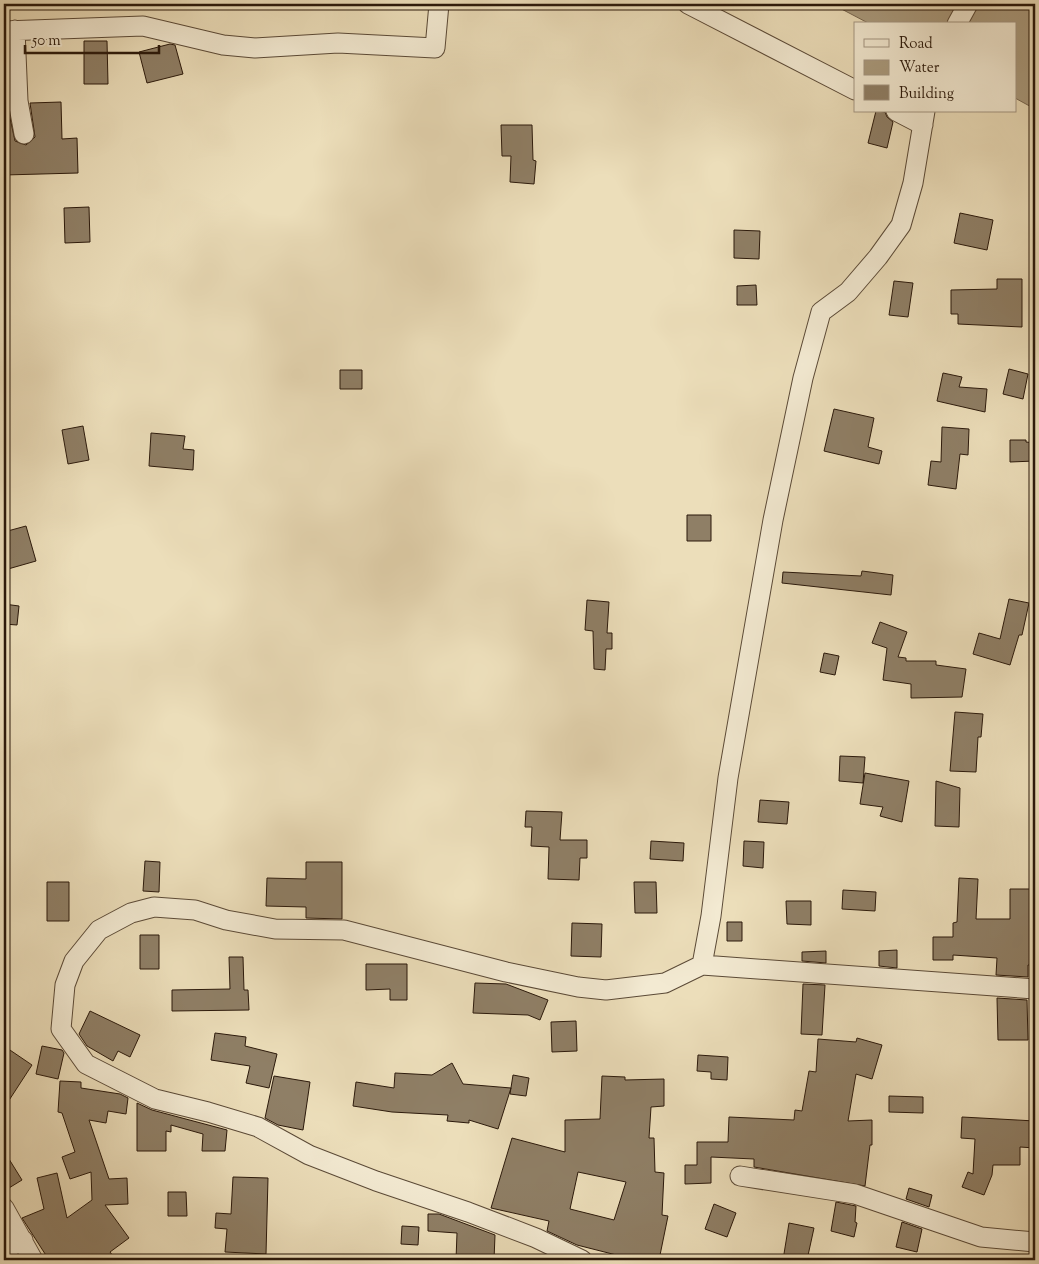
<svg xmlns="http://www.w3.org/2000/svg" width="1039" height="1264" font-family="'Sorts Mill Goudy',serif">
	<style>
		.water { fill: #aa9b7e; stroke: #776750 }
		.building { fill: #8f7f66; stroke: #2b190b; fill-rule: evenodd }
		.lines { fill: none; stroke-linecap: round; stroke-linejoin: round }
		.minor-casing { stroke: #5b4a37; stroke-width: 21 }
		.minor { stroke: #f3ead2; stroke-width: 19 }
	</style>
	<rect width="100%" height="100%" fill="#ecdeba"/>
	<filter id="stains"><feTurbulence type="fractalNoise" baseFrequency=".004" numOctaves="4"/><feColorMatrix values="0 0 0 0 .2 0 0 0 0 .09 0 0 0 0 .02 0 0 0 .5 -.17"/></filter>
	<radialGradient id="worn" r=".72"><stop offset=".6" stop-color="#630" stop-opacity="0"/><stop offset="1" stop-color="#630" stop-opacity=".3"/></radialGradient>
	<!-- water -->
	<path class="water" d="M832,4H1035V109L1015,98V24H870Z"/>
	<!-- building -->
	<path class="building" d="M84,41H107L108,84H84Z
		M170,44L175,45L183,74L147,83L139,52Z
		M61,102L62,139L77,138L78,173L4,175V104H7L15,141L26,145L35,137L30,103Z
		M876,111L885,112L887,117L893,122L887,148L868,143Z
		M501,125H532L533,160L536,161L534,184L510,182L511,156H502Z
		M89,207L90,242L65,243L64,208Z
		M960,213L993,220L987,250L954,243Z
		M734,230L760,231L759,259L734,258Z
		M997,279H1022V327L958,324V314H951V290L997,289Z
		M894,281L913,283L908,317L889,315Z
		M756,285L757,305H737V286Z
		M1009,369L1028,374L1023,399L1003,394Z
		M340,370H362V389H340Z
		M943,373L962,377L959,387L987,389L985,412L937,401Z
		M834,409L874,418L868,447L882,451L879,464L824,451Z
		M83,426L89,460L68,464L62,430Z
		M942,427L969,429L968,455L960,454L956,489L928,485L931,461L941,462Z
		M151,433L185,436L183,449L194,450L193,470L149,466Z
		M1010,440H1026V442L1035,443V461L1010,462Z
		M687,515H711V541H687Z
		M26,526L36,561L8,569L4,555V532Z
		M862,571L893,575L891,595L782,583L783,572L861,576Z
		M1009,599L1029,603L1022,635H1019L1010,665L973,654L979,633L1000,639Z
		M587,600L609,602L607,633H612V649H606L605,670L594,669L593,631L585,630Z
		M4,604L19,606L17,625L4,624Z
		M880,622L907,632L898,657L906,658V661H936V665L966,669L962,697L911,698V684L883,680L887,648L872,643Z
		M824,653L839,656L835,675L820,672Z
		M955,712L983,714L981,737H978L976,772L950,771Z
		M840,756L865,757L863,783L839,781Z
		M865,773L909,781L902,822L880,816L883,807L860,804Z
		M936,781L960,788L959,827L935,826Z
		M760,800L789,802L787,824L758,822Z
		M526,811L562,812L560,840H587V858H580L579,880L548,879L549,847L531,846L532,827H525Z
		M651,841L684,843L683,861L650,859Z
		M744,841L764,842L763,868L743,866Z
		M145,861L160,862L159,892L143,891Z
		M306,862H342V919L306,918V907L266,906L267,878L306,879Z
		M959,878L978,879L976,919H1010V889H1035V965H1028V977L996,975L997,958L953,955V960H933V937H953V923L957,922Z
		M47,882H69V921H47Z
		M634,882H656L657,913H635Z
		M843,890L876,892L875,911L842,909Z
		M786,901H811V925L787,924Z
		M727,922H742V941H727Z
		M572,923L602,924L601,957L571,956Z
		M140,935H159V969H140Z
		M897,950V968L879,966V951Z
		M826,951V963L802,961V952Z
		M229,957H243L244,990H248L249,1010L172,1011V990L230,989Z
		M366,964H407V1000H390V989L366,990Z
		M475,983L506,984L548,1000L540,1020L528,1015L473,1013Z
		M803,984L825,985L822,1035L801,1034Z
		M997,998L1027,1000L1028,1040H998Z
		M90,1011L140,1035L130,1057L118,1051L113,1061L87,1046L79,1034Z
		M576,1021L577,1051L552,1052L551,1022Z
		M215,1033L246,1037L245,1046L277,1054L269,1088L246,1083L250,1066L211,1060Z
		M857,1038L882,1045L872,1079L856,1074L848,1121L872,1120V1145H870L865,1186L754,1167V1159L711,1157V1183L685,1184V1165H697V1142H728L729,1117L794,1120L795,1110L802,1111L809,1071L816,1072L818,1039L856,1042Z
		M4,1046L32,1065L4,1108Z
		M42,1046L62,1050L64,1053L58,1079L36,1074Z
		M698,1055L728,1057L727,1080L711,1079V1072L697,1071Z
		M452,1063L463,1084L511,1088L498,1129L469,1120V1123L447,1121L448,1115L392,1112L353,1106L356,1082L394,1088L395,1073L432,1075Z
		M513,1075L529,1078L526,1096L510,1094Z
		M274,1076L310,1082L303,1130L278,1125L265,1118Z
		M602,1076L625,1077V1080L664,1079V1106L651,1107L649,1138H654L655,1172L664,1173L662,1215L668,1216L659,1260H636L577,1245L547,1231L549,1221L491,1208L512,1138L565,1152V1120L600,1119ZM578,1172L626,1182L614,1220L570,1209Z
		M60,1081L81,1082V1088L120,1094L128,1098L126,1114L108,1111L106,1123L89,1120L109,1179L127,1178L128,1204L105,1205L129,1238L110,1252L116,1260H49L22,1218L44,1209L37,1178L57,1173L67,1218L92,1200L91,1172L70,1179L62,1157L75,1152L62,1113L58,1112Z
		M889,1096L923,1097V1113L889,1112Z
		M137,1103L152,1110L227,1130L225,1151H202L203,1134L171,1125V1132L166,1131V1151H137Z
		M962,1117L1035,1121V1148L1020,1147V1165H993L992,1175L984,1195L962,1187L968,1172L973,1174L975,1139L961,1138Z
		M4,1151L22,1180L4,1191Z
		M233,1177L268,1178L266,1254L225,1252L227,1229L215,1228L216,1213L231,1214Z
		M909,1188L932,1195L929,1207L906,1199Z
		M168,1192H186L187,1216H168Z
		M836,1202L856,1206L855,1222L857,1223L854,1237L831,1231Z
		M714,1204L736,1213L727,1237L705,1229Z
		M428,1214H439L495,1235L494,1260H456L457,1233L428,1231Z
		M902,1222L922,1229L917,1252L896,1247Z
		M789,1223L814,1228L807,1260H783Z
		M402,1226L419,1227L418,1245L401,1244Z"/>
	<g class="lines">
		<defs>
			<path id="minor" d="M688,4L855,90
				M957,24L968,4
				M15,30L18,101L24,134
				M4,31L143,26L223,45L255,48L338,43L435,48L439,4
				M896,111L923,125
				M702,965L1035,989
				M740,1176L855,1194L981,1237L1035,1242
				M4,1208L33,1260
				M4,1250L23,1240
				M582,1260L536,1238L468,1212L376,1181L309,1155L258,1127L208,1112L155,1099L86,1064L61,1029L65,985L74,961L99,930L131,913L154,907L195,910L226,920L275,929L344,930L506,972L578,987L606,990L665,983L702,965L711,916L728,778L773,520L803,378L821,312L848,292L878,257L901,225L913,183L925,111"/>
		</defs>
		<!-- minor casing -->
		<use href="#minor" class="minor-casing"/>
		<!-- minor -->
		<use href="#minor" class="minor"/>
	</g>
	<!-- margin -->
	<rect width="1039" height="1264" fill="none" stroke="#ecdeba" stroke-width="20"/>
	<rect x="5" y="5" width="1029" height="1254" fill="none" stroke="#2b190b" stroke-width="2.5"/>
	<rect x="10" y="10" width="1019" height="1244" fill="none" stroke="#2b190b"/>
	<!-- legend -->
	<rect x="854" y="22" width="162" height="90" fill="#f3ead2" stroke="#a39682"/>
	<rect x="864" y="39" width="25" height="8" fill="#f3ead2" stroke="#a39682"/>
	<text x="899" y="48" font-size="15" fill="#2b190b">Road</text>
	<rect x="864" y="60" width="25" height="15" fill="#aa9b7e" stroke="#a39682"/>
	<text x="899" y="72" font-size="15" fill="#2b190b">Water</text>
	<rect x="864" y="85" width="25" height="15" fill="#8f7f66" stroke="#a39682"/>
	<text x="899" y="98" font-size="15" fill="#2b190b">Building</text>
	<!-- scale -->
	<path d="M25 45v8h134v-8" fill="none" stroke="#2b190b" stroke-width="2.5"/>
	<text x="32" y="45" font-size="15" fill="#2b190b" stroke="#f3ead2" stroke-width="4" paint-order="stroke">50 m</text>
	<rect width="100%" height="100%" filter="url(#stains)"/>
	<rect width="100%" height="100%" fill="url(#worn)"/>
</svg>
